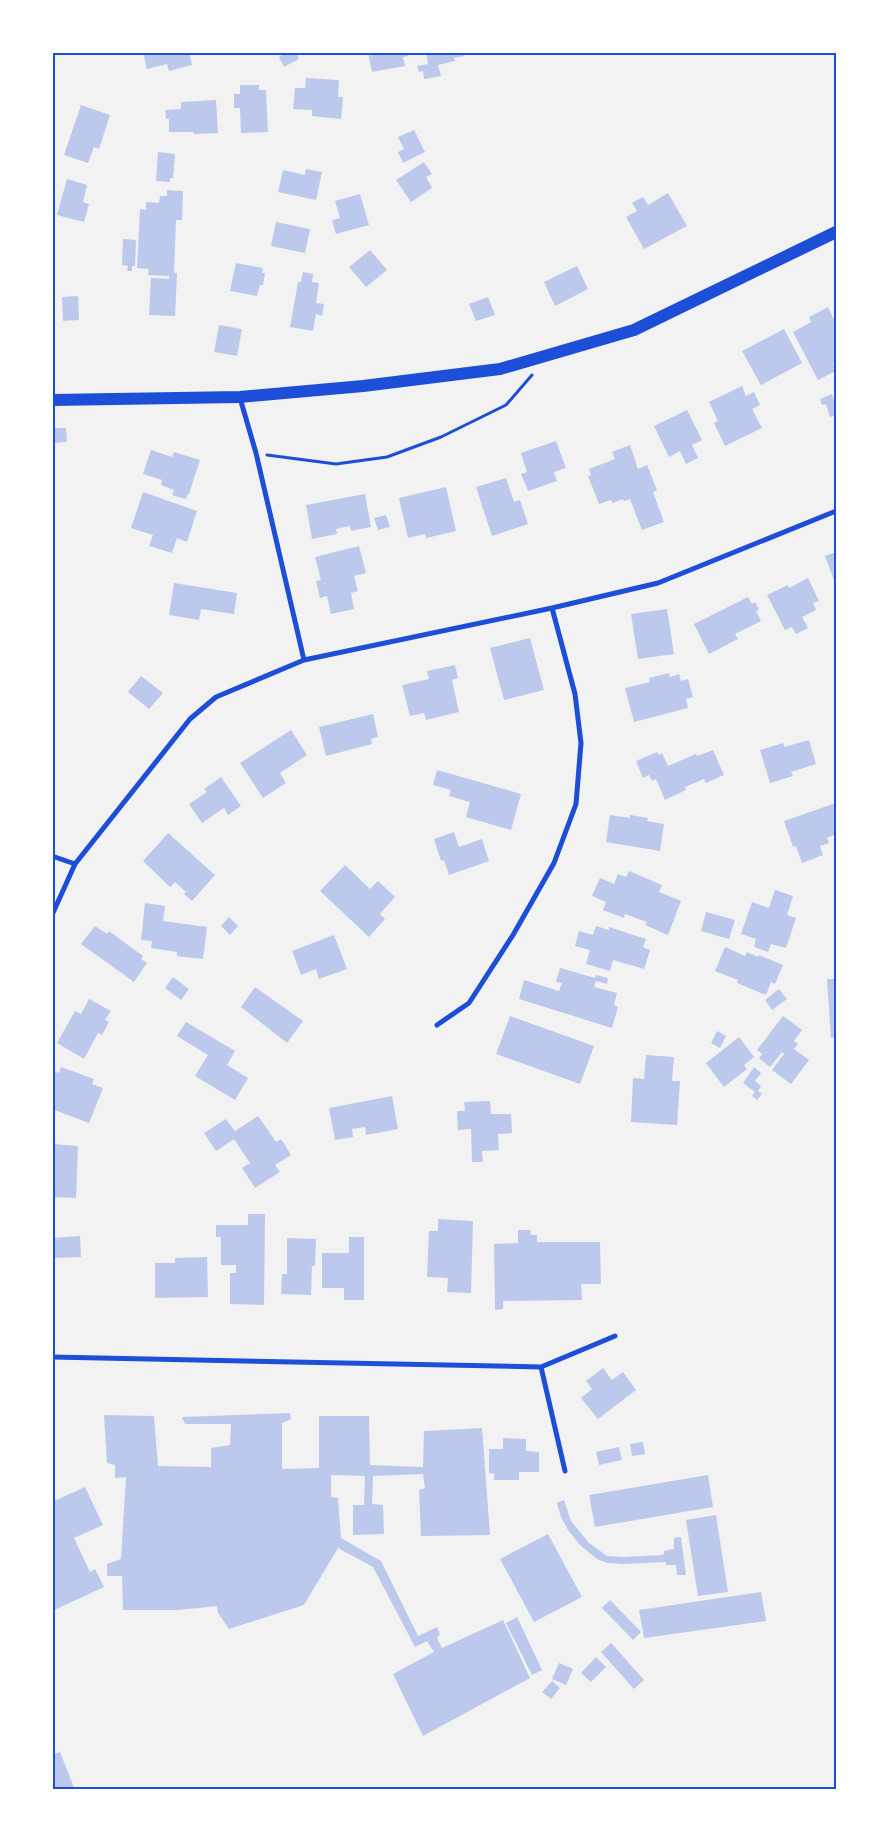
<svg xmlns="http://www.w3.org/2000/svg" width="889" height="1842" font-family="'Space Grotesk',sans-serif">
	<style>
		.building { fill: #bdc9ec }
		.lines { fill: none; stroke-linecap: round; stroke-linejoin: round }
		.path { stroke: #1d4ed8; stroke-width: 3 }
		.minor { stroke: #1d4ed8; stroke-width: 5 }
		.primary { stroke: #1d4ed8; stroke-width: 12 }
		.neatline { fill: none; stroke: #1d4ed8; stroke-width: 2 }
	</style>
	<rect width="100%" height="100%" fill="#f2f2f2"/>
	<!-- building -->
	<path class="building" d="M143,52H189L192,65L169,71L167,64L147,69Z
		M287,52H296L299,59L284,67L279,57Z
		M368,52H407L408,56L403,57L405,66L372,72Z
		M426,52H463L464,56L454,58L455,61L438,65L441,76L424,79L423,71L419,72L417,66L428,64Z
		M306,78L339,80L338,97H343L341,119L312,116V110L293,109L295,88H305Z
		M240,85H259V90H266L268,132L241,133L240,108H234V94H240Z
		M216,100L218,133L194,134L193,132H169V119H166L165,110L181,109V102Z
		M81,105L110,115L99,149L94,147L88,163L64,155Z
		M414,130L425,152L403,163L398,152L404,149L398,137Z
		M158,152L175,154L173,178H170V182L156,181Z
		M424,162L432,174L426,177L432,188L411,202L396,180Z
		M306,169L322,172L316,200L278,192L283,170L305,175Z
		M67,179L87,185L83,202L89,204L84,222L57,215Z
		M167,190L183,191L182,220H176L174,273H177L175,316L149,315L151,278L169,279V276L148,275L149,269L137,268L140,209L146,210V202L159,203L160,196H167Z
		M668,193L687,226L644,249L626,217L637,211L632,203L643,197L648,205Z
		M360,194L369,225L336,234L332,220L340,218L335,201Z
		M276,222L310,229L305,253L271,246Z
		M123,239L136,240L135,266H132V271H127L128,266L122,265Z
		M370,250L387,270L366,287L349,267Z
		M236,263L263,268L262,273H265L263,285H260L257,296L230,291Z
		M577,266L588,289L555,306L544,282Z
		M303,272L313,274L312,282L319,283L316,303L324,304L322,316L316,314L313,331L290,327L298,282H301Z
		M78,296L79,320L63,321L62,297Z
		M488,297L495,315L476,321L469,304Z
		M828,307L836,324V361L833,363L836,371L818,380L793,332L811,322L809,317Z
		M219,325L242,329L237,356L214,352Z
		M784,329L802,363L761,385L742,351Z
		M742,386L746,396L754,392L760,405L752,409L762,428L725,446L714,423L718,421L709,402Z
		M832,394L836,408V415L830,417L826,404L822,405L820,399Z
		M687,410L702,440L692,445L698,458L686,464L680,451L669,457L654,426Z
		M52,428H66L67,442L52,443Z
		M556,441L566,468L554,472L557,481L528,491L521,474L527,472L521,453Z
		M630,445L638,469L647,465L657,490L653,492L664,522L642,530L630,499L624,501L623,499L612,503L611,500L599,504L588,476L591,475L589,469L615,459L612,452Z
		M151,450L172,457L174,452L200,460L189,494H188L186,499L172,495L174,490L161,485L162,480L143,474Z
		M506,478L514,502L520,500L528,524L492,536L476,487Z
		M446,487L456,531L426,538L425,534L408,538L399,498Z
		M143,492L197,511L187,542L177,538L172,553L149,546L153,535L131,528Z
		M365,494L371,527L351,531L350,526L336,529L337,534L312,539L306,505Z
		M386,515L390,527L378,530L374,518Z
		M359,546L366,573L354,576L358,591L351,593L354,609L331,614L327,596L320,598L316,581L321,580L315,557Z
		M836,552V579L834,580L825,556Z
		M808,578L819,601L813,603L816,610L802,617L808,628L796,634L792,627L785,630L767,595L788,585L789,588Z
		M174,583L237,593L234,614L201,609L199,620L169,615Z
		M748,597L752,604L755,602L759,610L756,611L761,621L735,634L738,639L709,654L694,624Z
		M667,609L674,654L638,659L631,614Z
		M530,638L544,690L504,700L490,648Z
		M455,665L458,678L452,680L459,712L426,720L424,713L410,716L402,685L429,679L427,671Z
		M669,673L670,677L679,674L681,681L688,679L693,697L686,699L688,708L634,722L625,688L650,682L649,678Z
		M141,676L163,693L149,709L128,692Z
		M373,714L378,737L371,739L372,744L326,756L319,727Z
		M291,730L307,755L280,773L286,783L263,798L240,763Z
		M809,740L816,764L791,772L793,776L770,783L760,750L783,743L784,747Z
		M713,750L724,775L706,783L704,779L685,787L686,790L665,800L656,779L652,781L649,775L643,778L636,761L657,752L659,755L662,753L668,766L696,754L697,756Z
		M437,770L521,794L511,830L466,817L470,802L449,796L451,790L433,785Z
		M221,777L241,806L228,815L224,808L202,823L189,804L207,792L204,789Z
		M836,803V834L827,838L829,843L820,846L823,855L802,863L796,846L793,847L784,821Z
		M610,815L630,818V815L648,818L647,821L664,824L660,851L606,842Z
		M454,832L459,847L482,839L489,861L449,875L444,860L441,861L434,839Z
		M168,833L215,875L192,901L184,894L186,892L175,882L170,887L143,861Z
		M345,865L370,889L378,881L395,897L380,914L385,919L369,937L320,891Z
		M629,871L662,885L659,892L681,901L668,935L645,925L647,922L625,914L624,918L603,910L606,902L592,896L600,878L614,884L618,874L626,877Z
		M775,890L793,896L787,915L796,918L786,948L771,944L768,952L754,947L756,939L741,934L752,902L769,908Z
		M145,903L165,906L163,921L207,927L203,959L177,956V952L151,948L152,941L141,940Z
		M706,912L735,920L729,939L701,931Z
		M229,917L238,926L230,935L221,926Z
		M95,926L107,934L109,931L143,956L141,959L147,963L134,982L81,944Z
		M596,926L609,930V927L646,939L643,947L650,950L644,969L613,960L610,971L586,964L590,950L575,946L579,931L593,935Z
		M334,935L347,969L319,979L316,969L301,975L292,951Z
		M725,947L745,956L747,952L758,957L759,955L783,965L775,984L771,982L766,995L737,983L738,980L715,971Z
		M560,968L595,978L596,975L608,978L607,984L596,981L594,987L617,993L614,1005L618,1007L612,1028L519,999L524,980L559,991L562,983L556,982Z
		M173,977L189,989L181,1000L165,988Z
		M827,979H836V1037L831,1038Z
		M255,987L303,1021L287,1043L241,1007Z
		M779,989L787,999L772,1010L765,1000Z
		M89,999L111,1011L105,1020L109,1022L102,1035L98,1033L84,1059L57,1043L75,1011L81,1014Z
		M510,1016L594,1046L580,1084L496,1054Z
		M783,1016L802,1030L794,1041L798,1044L794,1049L809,1060L791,1084L772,1070L784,1054L782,1052L770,1067L759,1058L762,1054L757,1050Z
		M186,1022L235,1051L227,1065L248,1078L235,1100L195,1076L208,1055L177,1036Z
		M717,1031L726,1036L720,1048L711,1043Z
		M739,1037L754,1057L744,1065L747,1069L724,1087L706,1063Z
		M646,1055L674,1057L672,1081H680L677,1125L631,1122L633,1078L644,1079Z
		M61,1067L94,1079L92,1084L103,1088L89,1123L52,1109V1070L59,1073Z
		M754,1067L761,1073L755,1081L761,1086L758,1091L762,1094L757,1100L752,1096L755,1092L743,1083Z
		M392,1096L398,1129L366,1135L365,1127L352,1129L353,1137L335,1140L329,1108Z
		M490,1101L491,1114H511L512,1133L498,1134L499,1150L482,1151L483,1162H472L471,1129L458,1130L457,1111H465L464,1102Z
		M258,1116L276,1142L281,1139L291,1155L275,1165L280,1172L255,1188L242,1168L250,1163L234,1139L216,1151L204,1133L226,1119L235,1131Z
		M52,1144L78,1146L76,1198L52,1197Z
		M248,1214H265L264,1305L230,1304V1273H236V1265H221V1237H216V1225H248Z
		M438,1219L473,1221L471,1293L447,1292L448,1278L427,1277L429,1231H438Z
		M518,1230H530L531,1235H537V1242H600L601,1284H581L582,1300L503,1301V1309L495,1310L494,1244L518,1243Z
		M80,1236L81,1257L52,1258V1238Z
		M349,1237H364V1300H344V1288H322V1253H349Z
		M287,1238L316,1239L315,1266H312L311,1295L281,1294L282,1274H287Z
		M207,1257L208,1297L155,1298V1263H175V1258Z
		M603,1368L612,1380L623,1372L636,1390L598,1419L581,1398L592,1389L586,1381Z
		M290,1413L291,1419L282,1423V1469L319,1468V1416H369L370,1465L423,1467L424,1431L482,1428L490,1535L421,1536L419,1490L425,1488L423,1474L373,1476L372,1504L383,1505L384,1534L353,1535V1505H364L365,1476L331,1475V1497L338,1498L341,1538L381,1561L418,1636L437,1627L440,1634L437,1638L442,1648L503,1620L530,1678L423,1736L393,1674L434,1652L427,1641L415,1647L373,1567L338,1548L304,1605L229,1629L218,1613L217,1606L178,1610H123L122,1576H107V1564L121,1559L126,1477L115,1478V1465L107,1463L104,1415L154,1416L158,1466L211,1467V1448L230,1445L231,1424H185L182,1417Z
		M503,1438L526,1439V1451L539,1452V1472H519V1480H494V1474L489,1473V1449H503Z
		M643,1442L645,1454L632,1456L630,1444Z
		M619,1447L622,1460L599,1465L596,1452Z
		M708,1475L713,1507L595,1527L589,1495Z
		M85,1487L103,1525L74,1538L90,1572L95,1569L104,1587L52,1611V1502Z
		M564,1500L571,1521L589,1543L607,1556L625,1557L662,1555L664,1554V1551L674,1549V1538L681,1537L686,1575H677L676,1565H666V1562L623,1564L608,1563L597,1559L580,1545L568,1530L561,1517L557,1503Z
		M716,1515L728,1592L698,1596L686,1520Z
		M548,1534L582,1597L534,1622L500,1559Z
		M761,1592L766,1621L644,1638L639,1610Z
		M610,1600L641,1632L633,1640L602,1608Z
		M517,1617L542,1670L532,1675L506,1623Z
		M611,1643L644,1680L634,1689L601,1652Z
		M596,1657L606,1667L591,1682L581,1673Z
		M559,1663L573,1669L566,1685L552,1679Z
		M552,1681L560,1688L551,1699L542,1692Z
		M60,1752L75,1790H52V1755Z"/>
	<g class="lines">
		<!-- path -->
		<path class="path" d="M267,455L336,464L387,457L441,437L506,405L532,375"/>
		<!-- minor -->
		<path class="minor" d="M240,398L256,453L304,660
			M52,856L75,864
			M52,915L75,864L190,719L216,697L304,660L552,608L658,583L836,511
			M437,1025L469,1003L513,935L554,863L576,804L581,743L575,694L552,608
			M52,1357L541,1367L615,1336
			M541,1367L565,1471"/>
		<!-- primary -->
		<path class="primary" d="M52,400L240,397L363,386L500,369L634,330L836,232"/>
	</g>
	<!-- border -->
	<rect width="889" height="1842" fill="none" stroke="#ffffff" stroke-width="108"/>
	<rect x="54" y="54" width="781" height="1734" class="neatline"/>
</svg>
